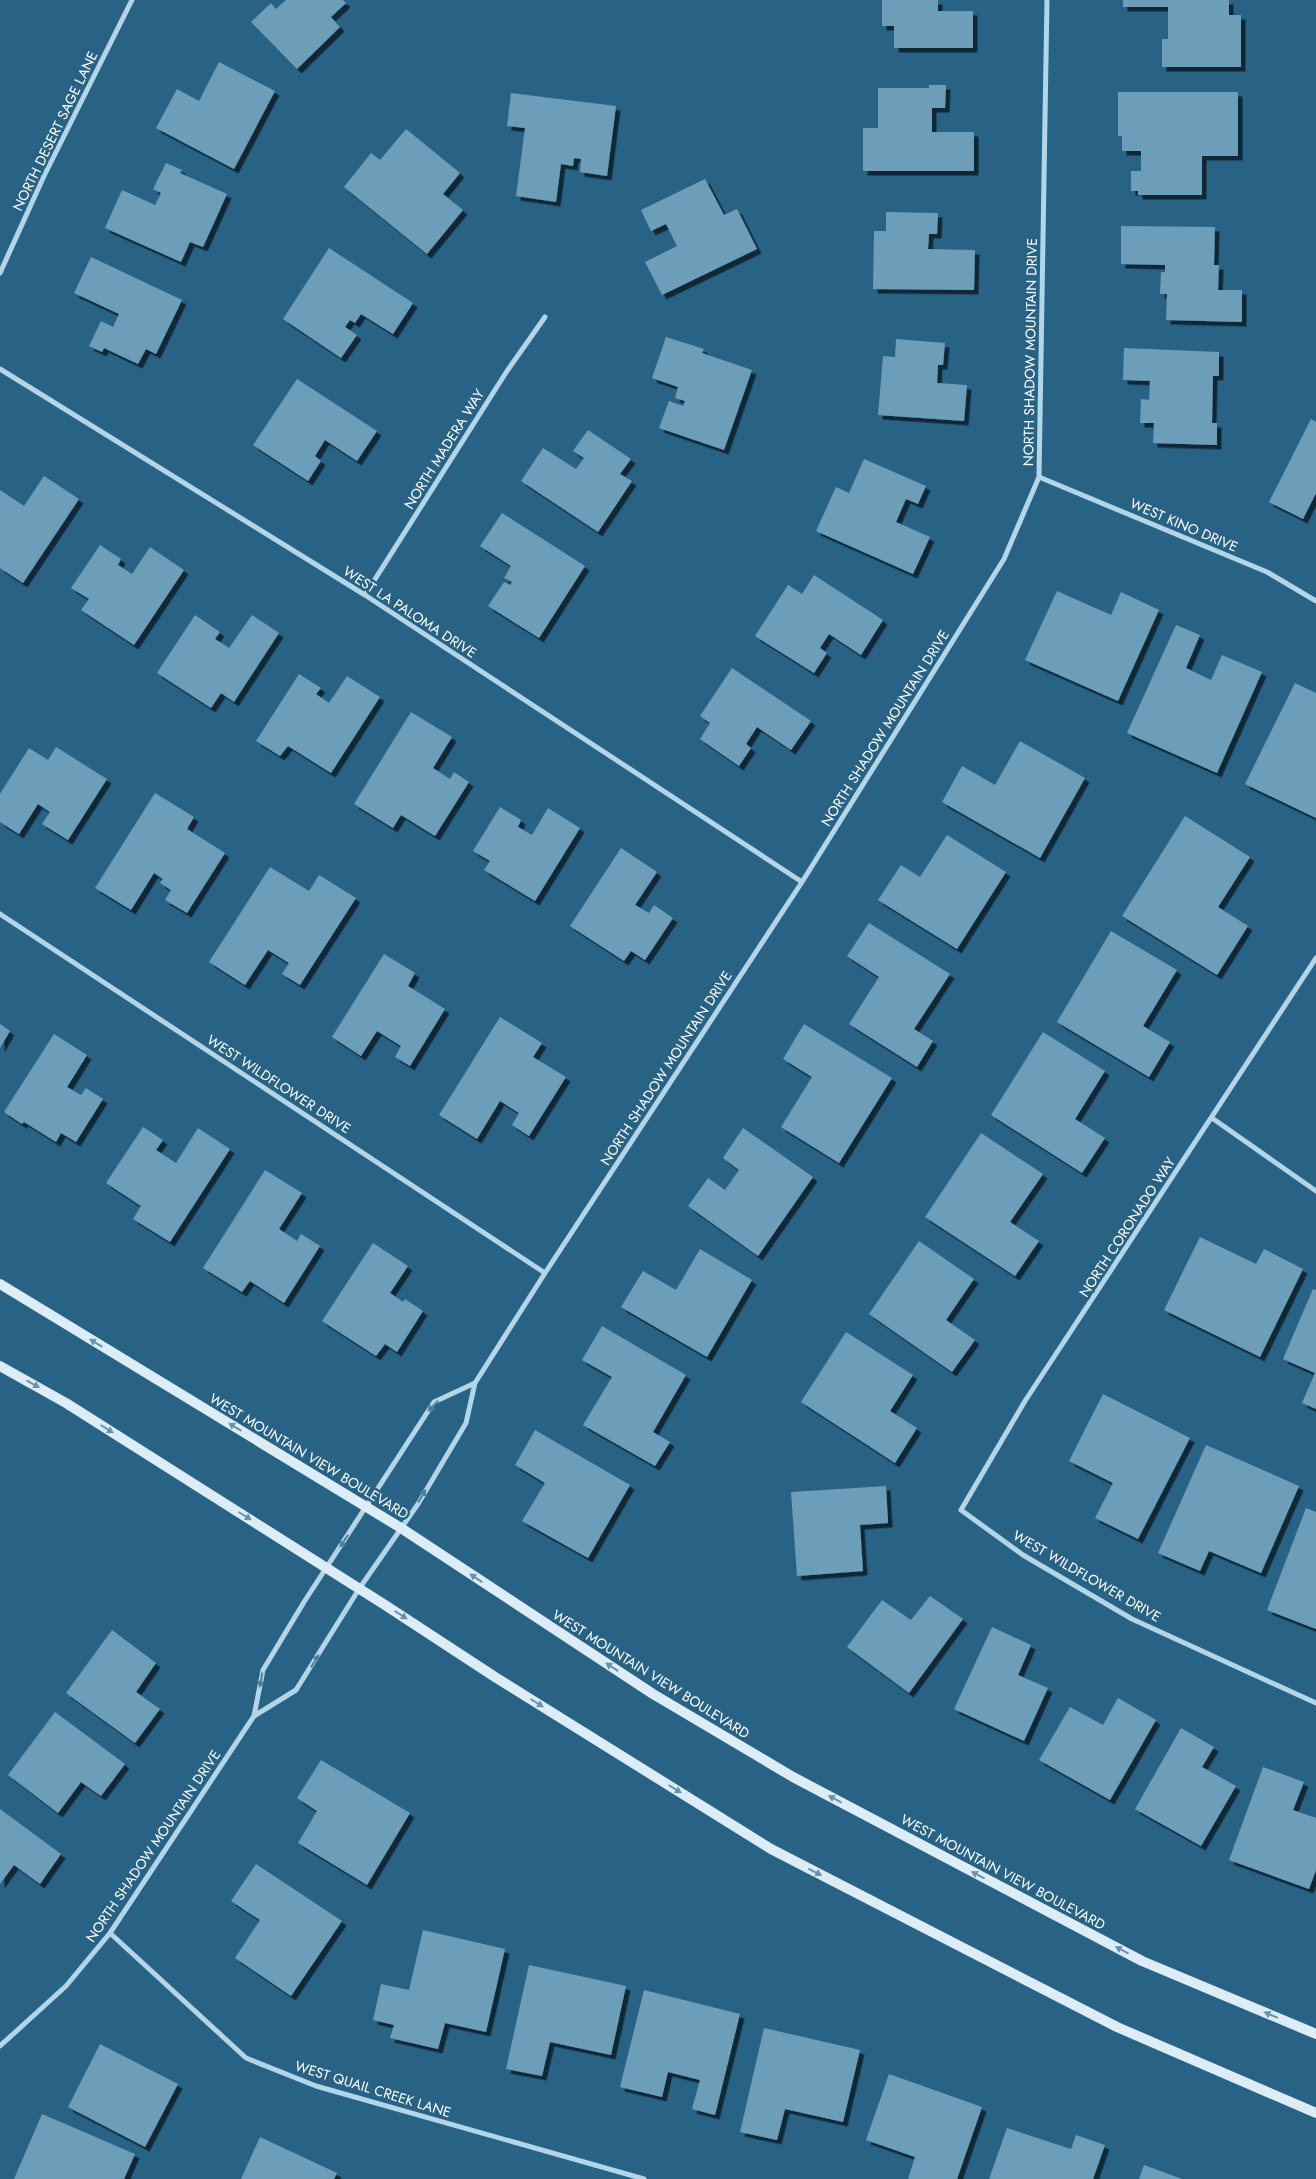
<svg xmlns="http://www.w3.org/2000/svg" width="1316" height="2179" font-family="Jost,sans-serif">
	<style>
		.building { fill: #6c9eba; filter: url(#shadow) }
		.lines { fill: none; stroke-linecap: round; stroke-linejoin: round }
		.street { stroke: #b3d5e8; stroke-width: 5 }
		.secondary { stroke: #ddedf7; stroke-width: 10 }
		.oneway { fill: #6793ae }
		.oneway2 { fill: #4b809e }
		.labels { text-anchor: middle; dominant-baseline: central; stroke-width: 5; stroke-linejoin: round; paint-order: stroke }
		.street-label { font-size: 14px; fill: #fff; stroke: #286386 }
	</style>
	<defs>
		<filter id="shadow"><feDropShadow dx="4.5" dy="4.5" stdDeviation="0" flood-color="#0009"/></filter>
	</defs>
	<rect width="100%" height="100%" fill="#286386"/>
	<!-- building -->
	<path class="building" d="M286,0H343L346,3L331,17L340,27L297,69L251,22L271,3L276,9Z
		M882,0H938V11H973V48H894V26H882Z
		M1123,0H1229V15H1241V67H1162V39H1168V7H1123Z
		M219,62L275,91L234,169L156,128L177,89L199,101Z
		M929,85H946L945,108H932V132H974V171H863V128H878V88H929Z
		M1118,92H1238V156H1202V195H1138V191H1131V171H1141V151H1122V136H1118Z
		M511,93L616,106L607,176L580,172L581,159L574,158L573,166L561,164L556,202L516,196L525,128L507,126Z
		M406,129L460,173L443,194L463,210L427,254L344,187L371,153L380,160Z
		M166,163L182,170L180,173L227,194L203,247L190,242L181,262L105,228L122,190L155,205L161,193L153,189Z
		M705,179L724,215L737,209L757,249L662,295L645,262L677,246L666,224L651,231L641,210Z
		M886,212L938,213L937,234H929L928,249L975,250L974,290L873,289L874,231H886Z
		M1121,226L1215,227L1214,265H1219L1218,290H1242V322L1166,320L1167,294H1160L1161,272H1165V265L1121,264Z
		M329,248L413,303L393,334L361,314L355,323L350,320L345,327L357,335L341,358L283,319Z
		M91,257L182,300L156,354L146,349L138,364L104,348L102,352L89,346L101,321L113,327L119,314L74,293Z
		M666,337L704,349L702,353L752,370L724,450L659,428L669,401L683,406L685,401L675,398L678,387L652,378Z
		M896,339L945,343L943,365H938L937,383L967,385L964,421L878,415L883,356L895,357Z
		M1124,348L1219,352V376H1213L1212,423H1217V445L1153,443L1154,423H1140L1141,399L1149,400L1150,381L1123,380Z
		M297,379L377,431L357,461L325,440L315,456L321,461L308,481L253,445Z
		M1311,419L1316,422V493L1303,519L1269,502Z
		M588,430L631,459L620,474L632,481L598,532L521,481L543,448L576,469L584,458L573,451Z
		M864,459L926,486L918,504L906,499L896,522L930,537L913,574L816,531L836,487L849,493Z
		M44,476L79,499L23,583L0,568V490L24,506Z
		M502,513L585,566L539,638L488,606L504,582L510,585L512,582L504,578L511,566L480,546Z
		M100,545L121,559L118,565L132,574L150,547L184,570L134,645L81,610L89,599L71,588Z
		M814,575L883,620L861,655L829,634L820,648L827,653L814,673L755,636L788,585L802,594Z
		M1057,591L1111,615L1121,592L1159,610L1118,701L1025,660Z
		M195,615L220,632L215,639L229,648L252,615L279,633L234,702L221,693L211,708L157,673Z
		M1176,625L1200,635L1186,668L1211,680L1222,655L1262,672L1217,773L1127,733Z
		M732,668L811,721L791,750L757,727L746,744L751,748L739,766L700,739L710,723L700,716Z
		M299,674L321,688L316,694L329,703L347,676L380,697L331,773L288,746L280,756L256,741Z
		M1295,683L1316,693V818L1245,784Z
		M411,712L452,737L433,768L450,779L454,772L469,782L435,836L401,815L393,828L354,804Z
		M1020,741L1085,778L1040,858L942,802L962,766L995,785Z
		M56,747L107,779L68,840L42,824L50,812L38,804L19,834L0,822V794L29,748L48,760Z
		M155,793L194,817L187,829L225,853L187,913L165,900L171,890L160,883L163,879L154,873L131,910L95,888Z
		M500,807L521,820L518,827L532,835L548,808L580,828L535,901L484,870L490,861L473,851Z
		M1185,816L1250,857L1218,907L1248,926L1217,975L1122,916Z
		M947,835L1006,872L957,949L878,900L901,865L920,877Z
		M621,848L657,872L635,905L649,913L654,905L673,918L645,960L631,951L624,961L570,926Z
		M270,867L309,891L319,875L356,898L300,985L282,974L289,963L268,950L245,985L209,962Z
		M869,923L950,974L914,1029L933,1041L917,1067L849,1024L879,977L847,956Z
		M1111,931L1177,970L1143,1026L1170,1042L1149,1077L1057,1022Z
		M384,954L415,973L408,986L445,1009L410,1066L395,1057L401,1046L377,1031L361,1056L332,1037Z
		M500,1017L542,1043L533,1057L566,1077L529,1136L512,1125L519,1113L500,1101L477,1139L439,1115Z
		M0,1024L10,1031L0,1048Z
		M804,1024L892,1078L839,1163L781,1127L812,1077L783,1059Z
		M1043,1032L1105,1071L1075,1119L1105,1138L1082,1173L991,1115Z
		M54,1034L87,1055L67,1087L81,1095L86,1088L103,1099L76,1142L61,1133L56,1142L24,1122L22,1124L4,1112Z
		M143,1127L163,1140L156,1150L176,1163L198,1128L230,1149L170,1242L133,1219L141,1206L106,1183Z
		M743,1128L813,1177L758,1256L688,1206L708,1178L725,1190L739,1170L723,1158Z
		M981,1133L1043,1174L1010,1222L1039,1241L1015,1276L925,1217Z
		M265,1170L302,1193L279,1229L297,1241L301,1234L320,1246L284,1303L250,1281L242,1292L203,1268Z
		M1200,1237L1256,1264L1264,1249L1303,1269L1260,1357L1164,1310Z
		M919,1241L974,1279L946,1320L975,1340L952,1372L869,1314Z
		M373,1243L408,1266L390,1293L403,1302L405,1299L423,1311L397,1352L385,1344L376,1356L322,1321Z
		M700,1249L752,1280L707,1357L621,1307L643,1271L676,1290Z
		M1313,1289L1316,1290V1409L1302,1403L1315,1373L1283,1359Z
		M602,1326L686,1375L653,1432L670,1442L655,1466L583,1425L612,1377L582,1360Z
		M846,1332L913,1375L890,1411L917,1428L895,1463L801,1402Z
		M1103,1394L1190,1438L1138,1539L1095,1518L1113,1483L1069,1461Z
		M535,1430L630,1485L588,1558L522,1521L545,1483L515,1465Z
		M1206,1445L1299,1486L1261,1573L1209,1551L1200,1571L1158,1553Z
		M886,1486L888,1523L860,1525L863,1571L797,1576L791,1492Z
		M1306,1508L1316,1512V1629L1267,1610Z
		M930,1596L963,1619L909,1693L847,1647L882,1600L911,1620Z
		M992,1627L1031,1645L1018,1675L1048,1688L1024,1741L954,1709Z
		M112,1630L156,1663L136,1692L160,1709L135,1743L66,1693Z
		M1118,1698L1156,1720L1110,1800L1039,1760L1070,1707L1103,1725Z
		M55,1712L125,1764L101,1796L81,1782L58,1813L8,1775Z
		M1181,1728L1214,1747L1202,1767L1236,1786L1201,1846L1135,1809Z
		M321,1760L410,1813L367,1885L298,1843L317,1811L297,1798Z
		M1263,1767L1304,1782L1293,1810L1316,1818V1870L1309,1889L1229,1860Z
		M0,1809L61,1854L40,1884L14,1865L0,1884Z
		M256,1864L342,1921L291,1996L235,1958L260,1920L231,1901Z
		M423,1930L505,1949L486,2032L445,2023L438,2049L390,2038L394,2025L373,2020L381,1984L409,1990Z
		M529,1965L626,1986L611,2055L550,2042L542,2076L506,2069Z
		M644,1990L740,2014L715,2115L692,2109L700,2080L668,2072L662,2097L620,2087Z
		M764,2028L860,2050L843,2122L785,2109L777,2140L740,2132Z
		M100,2044L178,2084L145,2147L68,2107Z
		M889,2074L982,2107L957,2179H908L915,2157L866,2140Z
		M42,2114L135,2154L124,2179H14Z
		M1007,2128L1071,2149L1076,2135L1105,2145L1093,2179H989Z
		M260,2137L337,2173L334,2179H241Z
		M1144,2165L1182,2179H1139Z"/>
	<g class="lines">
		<!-- street -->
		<path class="street" d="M0,273L44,176L132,0
			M0,369L365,595L802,882
			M1039,477L1267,572L1316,601
			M365,595L507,371L545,317
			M0,914L545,1273
			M1316,958L1025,1401L961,1510L1023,1555L1132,1619L1316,1703
			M1212,1118L1316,1191
			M254,1716L296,1690L359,1589L418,1504L466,1423L475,1383L545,1273L802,882L1004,559L1039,477L1047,0
			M110,1933L246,2058L316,2086L644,2179
			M0,2046L66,1986L110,1933L254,1716L263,1670L304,1602L434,1402L475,1383"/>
		<!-- secondary -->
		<path class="secondary" d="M0,1284L401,1528L653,1694L793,1777L1142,1961L1316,2034
			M0,1366L66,1403L385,1605L495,1677L771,1849L1117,2027L1316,2113"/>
	</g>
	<!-- one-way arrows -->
	<defs><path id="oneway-solid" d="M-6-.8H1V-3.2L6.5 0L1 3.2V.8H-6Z" transform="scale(1.25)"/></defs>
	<g class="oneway">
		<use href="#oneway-solid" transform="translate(96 1343) rotate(-149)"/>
		<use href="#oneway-solid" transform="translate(33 1384) rotate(29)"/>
		<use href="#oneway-solid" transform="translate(235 1427) rotate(-149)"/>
		<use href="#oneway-solid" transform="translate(107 1429) rotate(32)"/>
		<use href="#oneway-solid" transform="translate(245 1516) rotate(32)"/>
		<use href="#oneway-solid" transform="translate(476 1578) rotate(-146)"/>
		<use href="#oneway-solid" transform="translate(401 1615) rotate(33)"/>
		<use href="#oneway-solid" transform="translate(612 1667) rotate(-147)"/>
		<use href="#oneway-solid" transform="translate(537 1703) rotate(32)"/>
		<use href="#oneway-solid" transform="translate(675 1789) rotate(32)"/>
		<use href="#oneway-solid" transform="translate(835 1799) rotate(-152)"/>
		<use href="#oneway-solid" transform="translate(815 1872) rotate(27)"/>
		<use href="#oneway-solid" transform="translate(978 1875) rotate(-152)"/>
		<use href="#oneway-solid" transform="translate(1122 1950) rotate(-152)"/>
		<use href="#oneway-solid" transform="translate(1271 2015) rotate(-157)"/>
	</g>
	<g class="oneway2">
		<use href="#oneway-solid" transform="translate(433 1406) rotate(134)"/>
		<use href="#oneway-solid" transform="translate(422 1496) rotate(-59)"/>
		<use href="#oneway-solid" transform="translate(344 1541) rotate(123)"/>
		<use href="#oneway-solid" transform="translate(315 1661) rotate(-58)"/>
		<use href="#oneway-solid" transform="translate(261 1680) rotate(100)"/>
	</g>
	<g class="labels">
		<!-- street labels -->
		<g class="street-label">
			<text transform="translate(55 131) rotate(-64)">NORTH DESERT SAGE LANE</text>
			<text transform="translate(1030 352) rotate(-89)">NORTH SHADOW MOUNTAIN DRIVE</text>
			<text transform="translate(444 449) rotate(-58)">NORTH MADERA WAY</text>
			<text transform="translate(1184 525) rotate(23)">WEST KINO DRIVE</text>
			<text transform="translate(410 612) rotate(33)">WEST LA PALOMA DRIVE</text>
			<text transform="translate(885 728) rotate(-58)">NORTH SHADOW MOUNTAIN DRIVE</text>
			<text transform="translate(666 1068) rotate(-57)">NORTH SHADOW MOUNTAIN DRIVE</text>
			<text transform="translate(279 1084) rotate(33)">WEST WILDFLOWER DRIVE</text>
			<text transform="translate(1127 1227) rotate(-57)">NORTH CORONADO WAY</text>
			<text transform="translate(309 1456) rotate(31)">WEST MOUNTAIN VIEW BOULEVARD</text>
			<text transform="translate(1087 1576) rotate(30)">WEST WILDFLOWER DRIVE</text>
			<text transform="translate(651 1674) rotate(32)">WEST MOUNTAIN VIEW BOULEVARD</text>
			<text transform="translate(153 1846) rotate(-56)">NORTH SHADOW MOUNTAIN DRIVE</text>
			<text transform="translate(1003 1872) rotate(28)">WEST MOUNTAIN VIEW BOULEVARD</text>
			<text transform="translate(373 2089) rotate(17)">WEST QUAIL CREEK LANE</text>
		</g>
	</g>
</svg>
